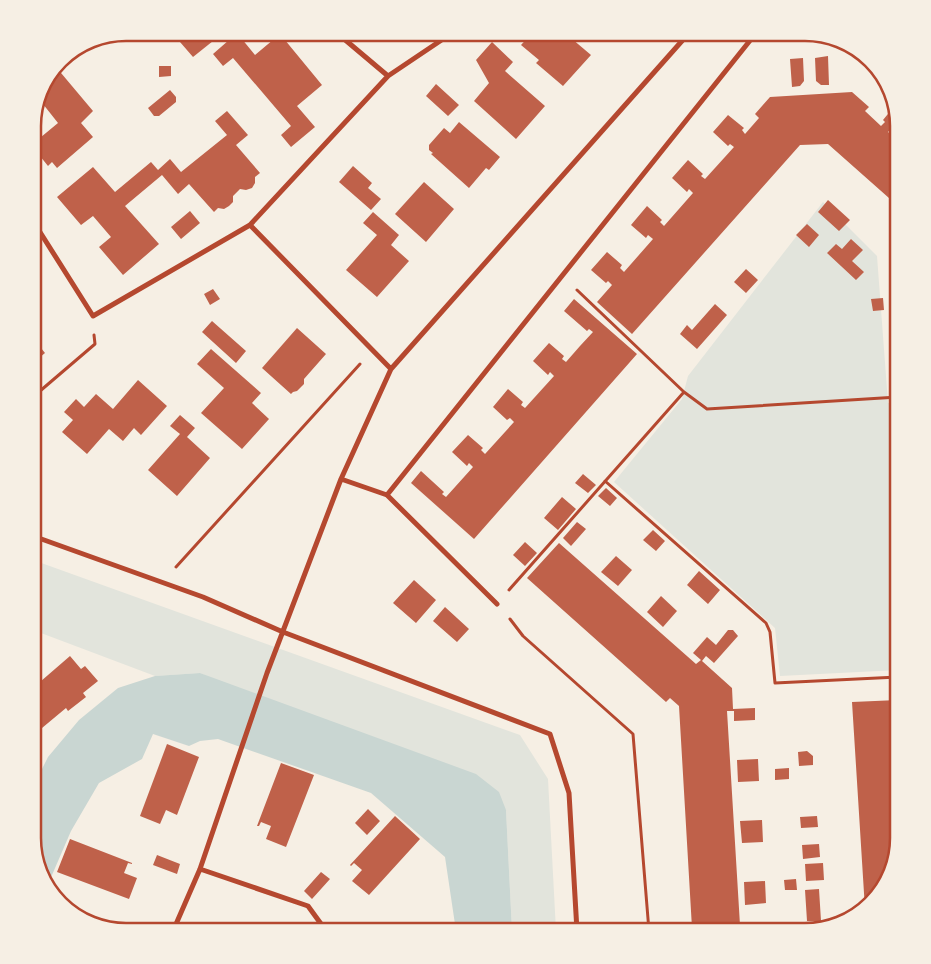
<svg xmlns="http://www.w3.org/2000/svg" width="931" height="964" font-family="'Fira Sans',sans-serif">
	<style>
		.green { fill: #e2e4dc }
		.water { fill: #c9d6d2 }
		.building { fill: #bf614a }
		.lines { fill: none; stroke-linecap: round; stroke-linejoin: round }
		.path { stroke: #b5482f; stroke-width: 3 }
		.minor { stroke: #b5482f; stroke-width: 5 }
		.rim { fill: none; stroke: #b5482f; stroke-width: 2.5 }
	</style>
	<rect width="100%" height="100%" fill="#f6efe4"/>
	<!-- green -->
	<path class="green" d="M823,202L877,256L888,403L898,402V670L780,676L775,628L614,482L682,399L688,376Z
		M33,560L520,735L548,779L556,931H512L506,810L200,673L155,676L33,630Z"/>
	<!-- water -->
	<path class="water" d="M200,673L476,774L499,792L506,810L512,931H456L445,857L371,793L218,739L200,741L189,746L153,734L142,759L99,783L71,831L49,882L33,838V787L48,757L79,720L118,688L155,676Z"/>
	<!-- building -->
	<path class="building" d="M180,33H223L193,57L180,42L185,38Z
		M237,33L255,55L280,34L322,85L297,106L315,127L291,147L281,135L291,126L233,58L223,66L213,54Z
		M532,33H560L562,34L565,33L591,55L563,86L536,63L539,60L521,45Z
		M492,42L513,62L505,71L545,106L516,139L474,101L489,83L476,60Z
		M828,56L829,85H821L816,81L815,58Z
		M803,58L804,81L800,86L792,87L790,59Z
		M159,66H171V76L159,77Z
		M56,67L93,111L81,123L93,137L57,168L52,162L48,166L36,151L40,148L35,142L58,123L39,99L38,101L42,85Z
		M436,84L459,105L448,116L426,96Z
		M170,90L176,97V102L159,116H154L148,108Z
		M852,92L869,107L865,111L881,126L885,122L883,120L892,109L897,122L888,132L898,141V206L828,144L800,145L632,334L597,302L612,285L608,281L606,283L591,270L607,252L622,265L620,268L624,272L653,239L648,235L646,238L631,225L647,206L662,220L660,222L664,226L693,193L689,189L687,192L672,178L688,160L703,174L701,176L705,179L734,147L730,144L728,146L713,132L728,115L744,128L742,130L745,134L759,118L755,114L770,97Z
		M227,111L248,135L236,145L260,173L255,177V183L252,188L246,190L240,189L233,196V202L229,206L224,209L218,208L214,212L189,184L178,194L162,175L125,206L159,244L123,275L99,247L111,237L93,216L81,225L57,197L93,167L115,192L151,162L158,170L170,159L181,172L227,135L215,121Z
		M459,122L500,157L489,170L486,168L469,188L431,154L433,153L429,150V145L444,128L450,133Z
		M353,166L372,183L368,188L381,199L371,210L339,182Z
		M424,182L454,209L426,242L395,214Z
		M828,200L850,220L839,231L818,212Z
		M190,211L200,223L181,239L171,227Z
		M373,212L399,235L391,245L409,261L377,297L346,270L377,235L363,223Z
		M807,224L819,235L809,247L796,235Z
		M851,239L863,250L852,261L864,272L856,280L827,253L836,244L842,249Z
		M746,269L758,280L746,293L734,282Z
		M213,289L220,299L210,305L204,294Z
		M883,298L884,310L873,311L871,299Z
		M574,299L637,354L474,539L411,483L421,471L444,492L442,494L446,497L473,467L469,463L467,466L452,452L468,435L483,448L481,450L485,454L514,422L510,418L507,420L493,407L508,389L523,402L521,405L525,408L554,376L550,372L548,375L533,361L549,343L564,356L562,359L566,362L580,346L593,332L589,329L587,331L564,311Z
		M715,304L727,315L697,349L680,334L687,325L692,330Z
		M33,319L42,330L33,337Z
		M212,321L246,351L236,363L202,332Z
		M297,328L326,354L304,379V384L297,391L293,392L291,394L262,368Z
		M33,338L45,353L33,363Z
		M211,349L261,393L252,403L269,419L242,449L201,413L224,388L197,364Z
		M138,380L167,406L141,435L134,428L123,441L109,429L87,454L62,432L73,420L64,412L76,399L84,407L96,394L113,409Z
		M180,415L195,428L187,437L210,458L177,496L148,470L180,434L170,426Z
		M583,474L596,485L588,493L575,483Z
		M606,488L617,498L610,506L598,496Z
		M562,497L576,509L558,530L544,518Z
		M577,522L586,529L571,546L563,538Z
		M653,530L665,541L656,551L643,540Z
		M525,542L537,553L525,566L513,555Z
		M559,543L696,664L701,660L693,653L707,637L716,645L728,630H733L738,636L714,663L706,656L702,661L732,688L733,709L755,708V720L734,721V711H727L740,925L692,928L679,706L670,698L666,702L527,578Z
		M616,556L632,570L618,586L601,572Z
		M699,571L720,590L708,604L687,585Z
		M414,580L436,600L416,623L393,603Z
		M661,596L677,611L663,627L647,612Z
		M445,607L469,629L457,642L433,621Z
		M70,656L81,669L85,666L98,681L83,693L86,697L68,711L66,708L42,728L33,717V688Z
		M898,700V838L889,879L865,909L852,702Z
		M167,744L199,757L177,815L166,810L160,824L140,816Z
		M807,751L813,756V765L799,766L798,752Z
		M758,759L759,781L738,782L737,760Z
		M281,763L314,775L286,847L266,839L271,826L261,822L259,826H257Z
		M789,768V779L775,780V769Z
		M368,809L380,821L367,835L355,823Z
		M395,816L420,839L369,895L352,881L362,870L354,863L351,866L350,865Z
		M817,816L818,827L801,828L800,817Z
		M762,820L763,842L742,843L740,821Z
		M70,839L132,863V864L128,863L124,873L137,878L129,899L57,872Z
		M819,844L820,857L803,859L802,845Z
		M157,855L180,864L177,874L153,865Z
		M823,863L824,880L806,881L805,864Z
		M321,872L330,879L312,899L304,891Z
		M796,879L797,890H785L784,880Z
		M765,881L766,903L745,905L744,882Z
		M819,889L821,921H807L805,890Z"/>
	<g class="lines">
		<!-- path -->
		<path class="path" d="M577,290L684,392L707,409L898,397
			M33,397L95,344L94,335
			M605,481L766,623L770,632L775,683L898,677
			M176,567L360,364
			M509,590L684,392
			M510,619L523,636L633,734L649,931"/>
		<!-- minor -->
		<path class="minor" d="M756,33H765
			M388,76L452,33
			M33,221L93,316L250,225L388,76L337,33
			M250,225L391,369
			M341,479L387,495L497,604
			M387,495L756,33H689
			M33,536L203,597L283,632L550,734L569,793L577,931
			M200,869L308,906L324,928V931
			M173,931L200,869L267,673L341,479L391,369L689,33"/>
	</g>
	<!-- crop -->
	<path d="M0 0H931V964H0ZM126 41H805A85 85 0 0 1 890 126V838A85 85 0 0 1 805 923H126A85 85 0 0 1 41 838V126A85 85 0 0 1 126 41Z" fill="#f6efe4" fill-rule="evenodd"/>
	<path class="rim" d="M126 41H805A85 85 0 0 1 890 126V838A85 85 0 0 1 805 923H126A85 85 0 0 1 41 838V126A85 85 0 0 1 126 41Z"/>
</svg>
